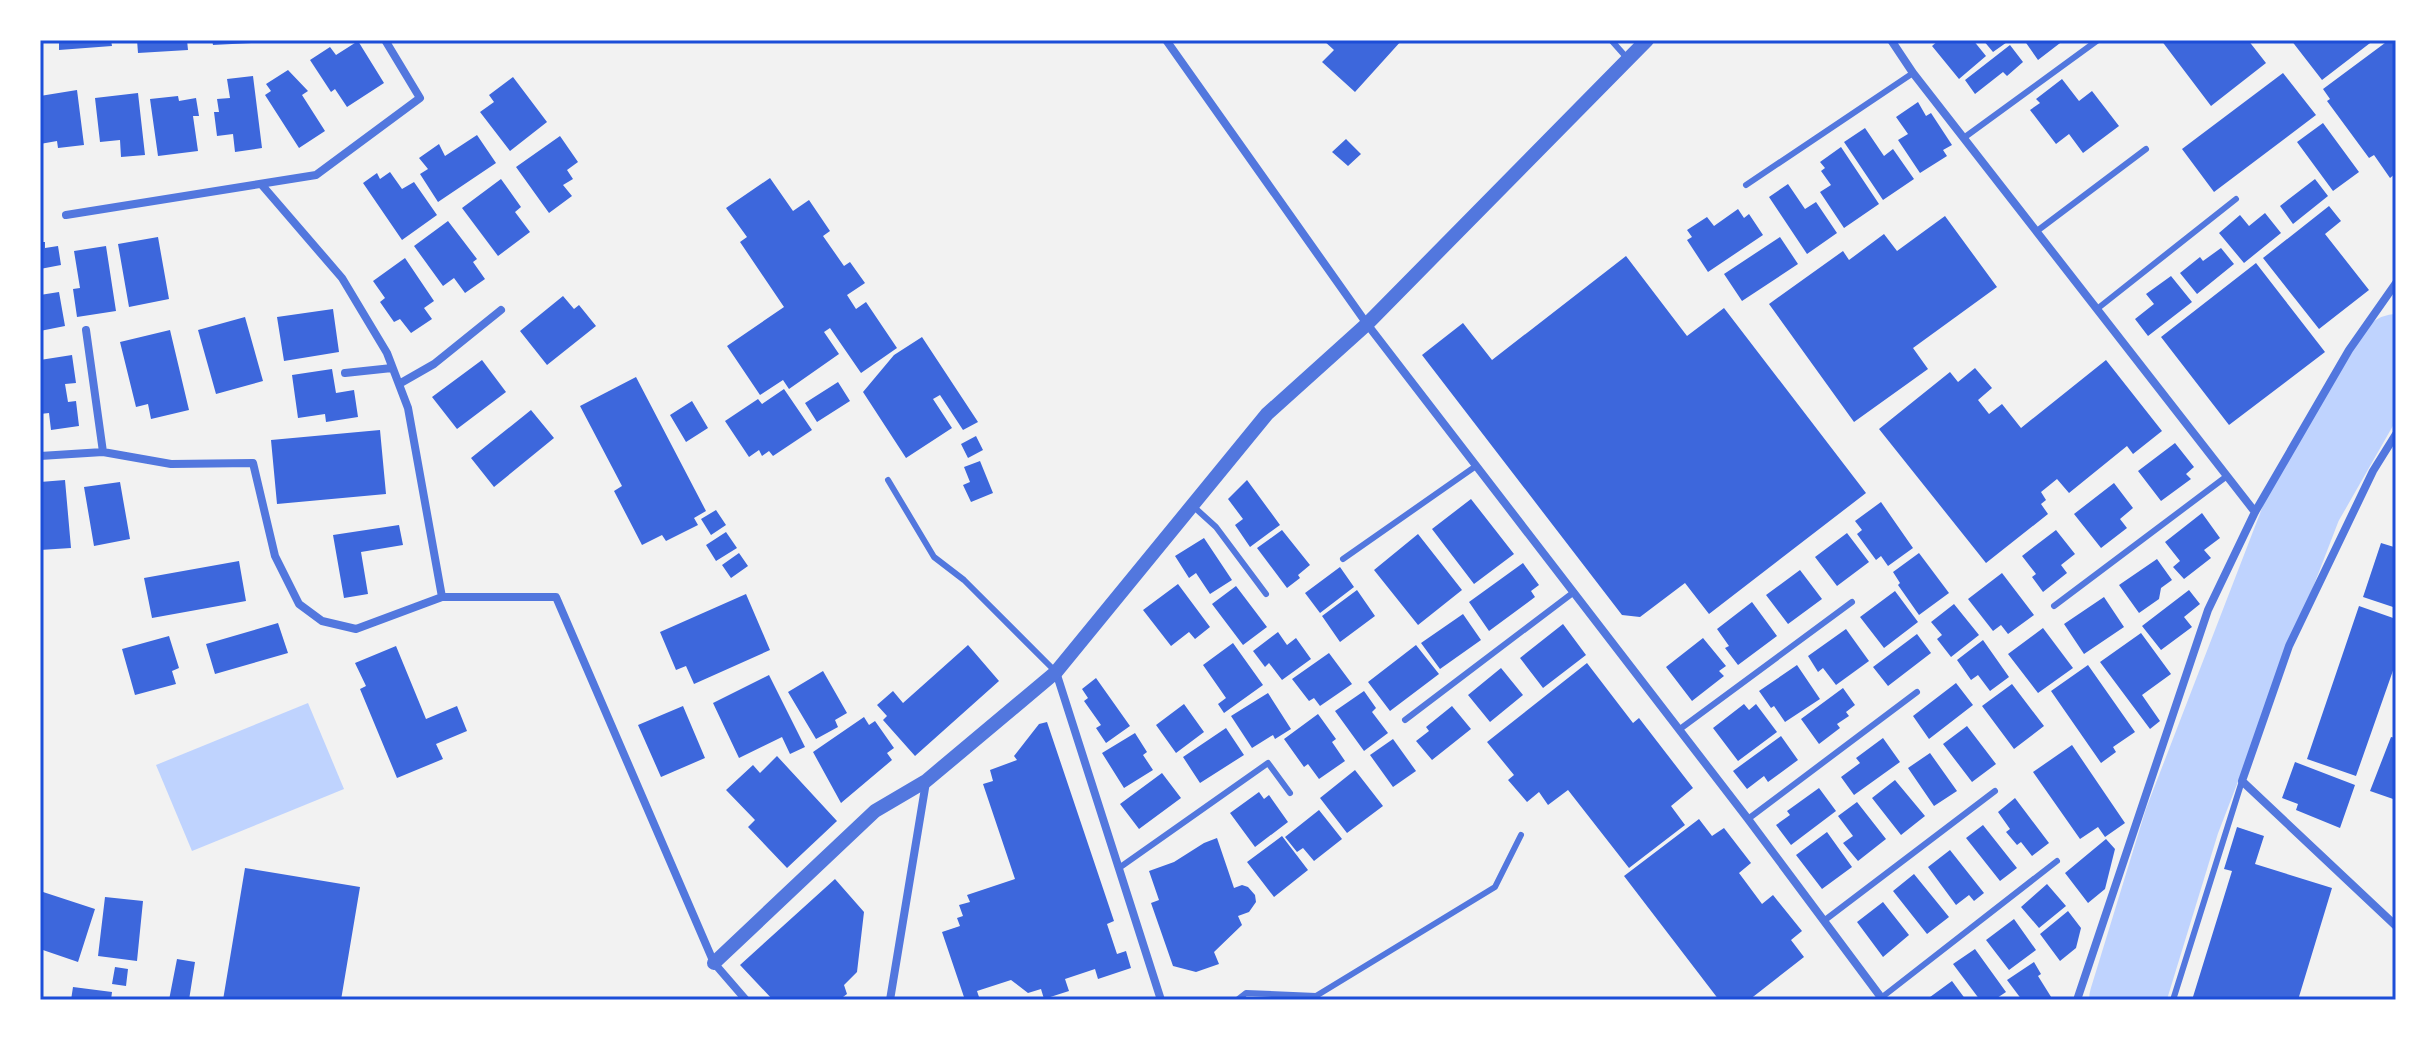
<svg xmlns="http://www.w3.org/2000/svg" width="2436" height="1040" font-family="Quicksand,sans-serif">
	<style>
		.water { fill: #bfd3fe }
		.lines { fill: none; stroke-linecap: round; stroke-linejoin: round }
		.river { stroke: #bfd3fe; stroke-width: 76 }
		.building { fill: #3d67dc }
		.service { stroke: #5277de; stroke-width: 6 }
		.minor { stroke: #5277de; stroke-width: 8 }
		.tertiary { stroke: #5277de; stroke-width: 14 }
		.neatline { fill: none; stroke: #1d4ed8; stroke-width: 3 }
	</style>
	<rect width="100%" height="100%" fill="#f2f2f2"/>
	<!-- water -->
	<path class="water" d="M308,703L344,789L192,851L156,765Z"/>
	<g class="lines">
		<!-- river -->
		<path class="river" d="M2127,1000L2182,821L2304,505L2368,393L2396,352"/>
	</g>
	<!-- building -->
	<path class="building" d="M59,40H111L112,46L59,50Z
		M137,40H187L188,50L138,53Z
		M212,40H270V42L213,45Z
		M1323,40H1402L1355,92L1322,62L1334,50Z
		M1939,40H1973L1986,56L1959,79L1932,46Z
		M1983,40H2010L1993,52Z
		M2024,40H2064L2038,60Z
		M2161,40H2248L2266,63L2211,106Z
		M2291,40H2374L2322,80Z
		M2389,40H2396V173L2390,178L2374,155L2369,158L2327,101L2330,99L2323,89Z
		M358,41L384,83L347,107L335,89L331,92L310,60L330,47L336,55Z
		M2010,45L2023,62L2007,76L2003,72L1975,94L1965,80Z
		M288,70L308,91L302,95L325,131L299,148L265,95L271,91L266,84Z
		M2283,73L2316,115L2214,192L2182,149Z
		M253,76L262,148L235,152L233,134L217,136L214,112H219L217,99L230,98L227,79Z
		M513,77L547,122L510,151L480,112L494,102L489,95Z
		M2062,79L2079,101L2092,91L2119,126L2083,153L2069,134L2056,144L2030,110L2040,103L2036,99Z
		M77,90L84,145L58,148L57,141L40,144V96Z
		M138,93L145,155L121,157L120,140L100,142L95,98Z
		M178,96L179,101L196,98L199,116H193L198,151L158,156L150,99Z
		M1918,102L1926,116L1931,113L1952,145L1943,150L1947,156L1920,173L1898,140L1908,134L1896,117Z
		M2323,123L2359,172L2333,191L2297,142Z
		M1865,128L1884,156L1893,149L1914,179L1883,200L1844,142Z
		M477,135L496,163L438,202L420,174L428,169L419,158L439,144L445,156Z
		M560,136L578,162L567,170L573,179L563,185L572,196L549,213L516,167Z
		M1346,139L1361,154L1348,166L1332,152Z
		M1841,147L1879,204L1844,228L1820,192L1831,185L1821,171L1825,168L1820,162Z
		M390,172L402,189L414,182L437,215L402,240L363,183L377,173L380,179Z
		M770,178L793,211L809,200L830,231L823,236L844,266L850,262L865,283L847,295L856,309L866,302L897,348L861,373L830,328L824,332L839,354L789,389L783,380L760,395L727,346L784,307L740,242L747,237L726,208Z
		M501,179L521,207L515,212L530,232L498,256L462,208Z
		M2315,179L2328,196L2293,224L2280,206Z
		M1788,184L1805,209L1816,202L1837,233L1807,254L1769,197Z
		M2329,206L2341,221L2325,234L2369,290L2319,329L2263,258Z
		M1738,209L1744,218L1749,214L1763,235L1708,272L1687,240L1692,237L1687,230L1707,217L1714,226Z
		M2265,213L2281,233L2244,263L2219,233L2240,215L2249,226Z
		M1945,216L1997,287L1913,348L1928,369L1854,422L1769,304L1843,251L1849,260L1884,234L1897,251Z
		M448,221L477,259L473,262L485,279L465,293L454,278L443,286L414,246Z
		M158,237L169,299L129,307L118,244Z
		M1780,237L1798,264L1742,301L1724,274Z
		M40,242H45V248L58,246L61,265L40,269Z
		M106,246L116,311L77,317L73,289L80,288L74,251Z
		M2221,248L2234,264L2197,294L2180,273L2200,257L2203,261Z
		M1626,256L1687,336L1724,308L1866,493L1709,614L1685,583L1640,617L1622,615L1422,355L1463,323L1492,360Z
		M405,258L434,301L424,308L432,319L411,333L400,319L394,322L380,302L385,298L373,281Z
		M2256,263L2325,352L2229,425L2161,337Z
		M2171,276L2192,302L2148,336L2135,319L2154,304L2146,294Z
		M59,292L65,326L40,331V295Z
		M563,296L574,309L579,305L596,326L547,365L520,331Z
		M333,309L339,352L284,361L277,317Z
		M245,317L263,381L216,394L198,330Z
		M170,330L189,410L151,419L148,404L136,407L120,342Z
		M922,337L978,422L963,430L940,395L933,399L952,428L906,458L863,392L894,355Z
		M72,355L76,383L65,384L68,402L76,401L79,426L51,430L49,413L40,414V360Z
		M482,360L506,392L457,429L432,397Z
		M2106,360L2162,431L2133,454L2127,446L2069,493L2057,479L2041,492L2046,500L2041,504L2048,514L1986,563L1879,429L1950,372L1958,382L1975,368L1992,388L1978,400L1989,414L2002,404L2021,428Z
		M332,369L336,393L354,390L358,417L326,422L325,414L298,418L292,375Z
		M636,377L706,511L694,518L698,525L666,541L662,535L642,545L614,491L622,486L580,406Z
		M838,382L850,401L817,422L805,403Z
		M784,389L812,430L773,456L769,451L762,456L759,450L749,457L725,421L758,399L762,404Z
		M692,401L708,428L686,442L670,415Z
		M531,410L554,438L494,487L471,458Z
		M380,430L386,494L277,504L271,440Z
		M976,436L983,450L968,458L961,444Z
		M2175,443L2194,467L2186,474L2191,479L2161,501L2138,471Z
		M980,461L993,493L971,502L963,485L970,482L964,467Z
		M65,480L71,548L40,550V482Z
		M1247,480L1280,525L1250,547L1235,525L1243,519L1228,499Z
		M120,482L130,539L94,546L84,487Z
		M2114,483L2133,508L2120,519L2127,528L2101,548L2074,514Z
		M1471,499L1514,554L1474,584L1432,529Z
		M1881,502L1913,548L1888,566L1881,556L1876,560L1857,534L1862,530L1855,521Z
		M716,510L726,525L711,535L701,519Z
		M2202,513L2220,538L2204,550L2211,558L2184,579L2173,567L2180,561L2165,542Z
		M399,525L403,545L361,552L368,594L344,598L333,535Z
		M1282,530L1310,565L1298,575L1300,578L1287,588L1257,548Z
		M2056,530L2075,554L2061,565L2067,573L2043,592L2032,577L2036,574L2022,556Z
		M726,532L737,548L716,561L706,545Z
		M1847,533L1869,562L1837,586L1815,557Z
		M1418,534L1462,590L1418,625L1374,570Z
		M1204,538L1232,580L1210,594L1196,573L1189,578L1175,556Z
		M2395,541H2396V608L2363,597L2381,543L2394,547Z
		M739,553L748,566L731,578L722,565Z
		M1919,553L1949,593L1919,615L1898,585L1900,583L1893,572Z
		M2157,559L2172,580L2161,588L2159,599L2139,613L2119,585Z
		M239,561L246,601L152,618L144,578Z
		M1523,563L1539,585L1531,591L1535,597L1489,631L1469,602Z
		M1340,567L1354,587L1320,613L1305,593Z
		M1800,570L1822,599L1788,624L1766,595Z
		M2002,573L2034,615L2008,634L2001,625L1993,631L1968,599Z
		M1178,584L1210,627L1195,639L1189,632L1171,646L1143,610Z
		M1236,586L1267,627L1243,645L1212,604Z
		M1357,590L1375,616L1340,642L1322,616Z
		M2189,590L2200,604L2184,617L2192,627L2161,650L2142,626Z
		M1895,591L1918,622L1884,648L1860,617Z
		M746,594L770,650L694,684L686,666L676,670L660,632Z
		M2104,597L2124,627L2084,654L2064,624Z
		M1752,602L1777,636L1738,665L1725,648L1729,646L1717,629Z
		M1954,604L1979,635L1951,657L1937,639L1942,635L1931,622Z
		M2359,606L2396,619V662L2356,776L2307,759Z
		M1463,614L1481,640L1440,669L1421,643Z
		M278,623L288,653L215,674L206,644Z
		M1563,624L1586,655L1543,688L1520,658Z
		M2043,628L2073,668L2038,693L2008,654Z
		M1846,629L1869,661L1836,685L1823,668L1818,672L1808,656Z
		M1278,632L1287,645L1296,638L1311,659L1282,680L1269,663L1265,667L1253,651Z
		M2141,633L2171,674L2142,695L2160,721L2150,729L2100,662Z
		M1917,634L1931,653L1888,686L1873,667Z
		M169,636L179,668L172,671L176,684L135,695L122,649Z
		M1703,638L1726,666L1719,671L1724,676L1692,701L1666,667Z
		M1983,640L2009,677L1990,691L1978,675L1971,680L1957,660Z
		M1233,643L1263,685L1224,713L1218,704L1226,698L1203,665Z
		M968,645L999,681L915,756L883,720L887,716L877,705L893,691L903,703Z
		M1416,645L1439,674L1390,711L1368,682Z
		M396,646L426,719L457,706L467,731L436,744L443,759L397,778L360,689L366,686L355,663Z
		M1329,653L1352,684L1320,706L1314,698L1309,701L1292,679Z
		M1587,663L1633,723L1639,718L1693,788L1671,806L1685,825L1629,868L1568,790L1548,805L1539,792L1527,802L1508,780L1514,775L1487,742Z
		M1797,665L1820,699L1785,722L1774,706L1771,708L1759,691Z
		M2088,665L2135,732L2113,747L2116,752L2101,763L2051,691Z
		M1501,668L1523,695L1490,722L1468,695Z
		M823,671L847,713L835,720L838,727L816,739L788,692Z
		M769,675L805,747L790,754L782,737L739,758L713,703Z
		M1096,678L1130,726L1106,743L1096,728L1101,725L1084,701L1088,698L1082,689Z
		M1956,683L1973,705L1929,739L1913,716Z
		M2012,684L2044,726L2014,749L1982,706Z
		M1843,688L1855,705L1846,712L1849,716L1837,724L1840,728L1819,744L1801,719Z
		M1364,691L1376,708L1372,712L1388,733L1364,751L1335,711Z
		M1268,693L1291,729L1275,739L1273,735L1252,748L1231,716Z
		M1184,704L1204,732L1176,753L1156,725Z
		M1744,704L1749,710L1756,704L1777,732L1738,761L1713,728Z
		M683,706L705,758L661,777L638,725Z
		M1452,706L1471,729L1432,760L1416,741L1429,731L1426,727Z
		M1318,714L1336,739L1332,742L1345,761L1319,779L1308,764L1304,767L1284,739Z
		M864,717L869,725L875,721L894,748L887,753L892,760L841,803L813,752Z
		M1047,722L1114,921L1107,924L1117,954L1126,951L1131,968L1098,979L1095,969L1065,979L1069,991L1044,999L1041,989L1028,993L1011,980L977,991L979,997L965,1000L942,932L960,926L957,918L963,916L959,905L970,902L967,895L1015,879L983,784L993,781L990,770L1017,760L1014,756L1039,724Z
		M1967,726L1996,764L1972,782L1943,744Z
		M1226,728L1244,755L1200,783L1183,757Z
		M1135,733L1147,752L1143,755L1153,770L1124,788L1102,753Z
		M1781,736L1798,760L1768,782L1764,776L1747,789L1733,771Z
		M2391,737L2396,738V800L2370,791Z
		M1883,738L1900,762L1854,795L1841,777L1860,763L1856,758Z
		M1393,739L1416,771L1393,787L1370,755Z
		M2072,745L2125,823L2105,837L2098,827L2080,839L2033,772Z
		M1930,753L1957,791L1934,806L1908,768Z
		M777,756L837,821L787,868L748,827L755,820L726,790L753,765L760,773Z
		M2295,762L2355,785L2340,828L2296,810L2298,804L2282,798Z
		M1355,770L1383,806L1347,833L1320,798Z
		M1162,773L1181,798L1139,829L1120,804Z
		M1895,780L1925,816L1901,835L1872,798Z
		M1819,788L1836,811L1791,845L1776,825L1790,815L1787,811Z
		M1259,792L1264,799L1269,795L1288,822L1255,847L1230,813Z
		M2015,798L2049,843L2032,856L2021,842L2017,845L2006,832L2010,829L1998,812Z
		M1857,802L1886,839L1858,861L1843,843L1853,836L1838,816Z
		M1319,810L1342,839L1314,861L1303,848L1297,852L1285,837Z
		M1699,819L1712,836L1724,828L1751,863L1739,873L1762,904L1773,895L1802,931L1791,940L1804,957L1749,1000H1719L1624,876Z
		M1983,825L2017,868L2000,881L1966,838Z
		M2237,827L2264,836L2255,864L2332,888L2298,1000H2192L2232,871L2224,869Z
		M1827,832L1852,867L1822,889L1796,855Z
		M1282,836L1308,870L1274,897L1247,862Z
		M1217,838L1234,888L1242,885L1248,887L1255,895L1256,902L1249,912L1238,916L1242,925L1214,952L1219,964L1196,972L1173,966L1151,903L1159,900L1149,871L1174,862L1204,843Z
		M2106,839L2115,849L2105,889L2088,903L2065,873Z
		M1950,850L1984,893L1974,901L1969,895L1956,905L1928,867Z
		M245,868L360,887L341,1000H223Z
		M1914,874L1949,917L1927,934L1893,891Z
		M835,879L864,912L857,972L844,985L847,994L839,1000H773L740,965Z
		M2047,884L2066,906L2039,928L2021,907Z
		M40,891L95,909L78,962L40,949Z
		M105,897L143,901L137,961L98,956Z
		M1883,902L1909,935L1883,957L1857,922Z
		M2068,911L2081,928L2076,948L2060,961L2040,934Z
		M2014,919L2036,950L2009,970L1986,940Z
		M1975,949L2006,992L1994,1000H1980L1953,964Z
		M177,959L195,962L189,1000H169Z
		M2034,962L2041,974L2038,976L2053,1000H2022L2007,980Z
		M115,967L128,969L126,986L112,984Z
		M1952,981L1966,1000H1926Z
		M73,987L112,992L111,1000H71Z"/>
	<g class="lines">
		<!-- service -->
		<path class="service" d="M1611,40L1627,58
			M1965,137L2098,40
			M1746,185L1913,73
			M2037,231L2146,149
			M2097,309L2236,199
			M888,480L934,557L964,580L1056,672
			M1194,507L1216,527L1266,594
			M1343,559L1476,466
			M2054,606L2227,476
			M1405,720L1574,592
			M1680,729L1852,602
			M1748,819L1917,692
			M1119,868L1268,763L1290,793
			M1825,920L1995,791
			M1881,998L2057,861
			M1237,1000L1246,993L1316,996L1495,887L1521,835
			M2173,1000L2242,781"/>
		<!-- minor -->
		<path class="minor" d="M1166,40L1367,324L1748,819L1883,1000
			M1891,40L1913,73L2255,512
			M261,184L342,278L387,353L408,408L442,597
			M66,215L316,175L420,98L385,40
			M86,330L103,452
			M345,373L392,368
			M399,384L434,364L501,310
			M2396,434L2373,471L2289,646L2242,781L2396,926
			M40,456L103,452L171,464L253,463L275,556L299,604L322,621L356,629L442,597H556L714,963L746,1000
			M1056,672L1161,1000
			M890,1000L926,782
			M2077,1000L2208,610L2255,512L2349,350L2396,283"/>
		<!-- tertiary -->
		<path class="tertiary" d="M714,963L875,811L926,781L1056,672L1267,414L1367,324L1647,40"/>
	</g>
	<!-- border -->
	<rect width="2436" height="1040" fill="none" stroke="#ffffff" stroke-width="84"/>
	<rect x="42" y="42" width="2352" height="956" class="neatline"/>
</svg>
